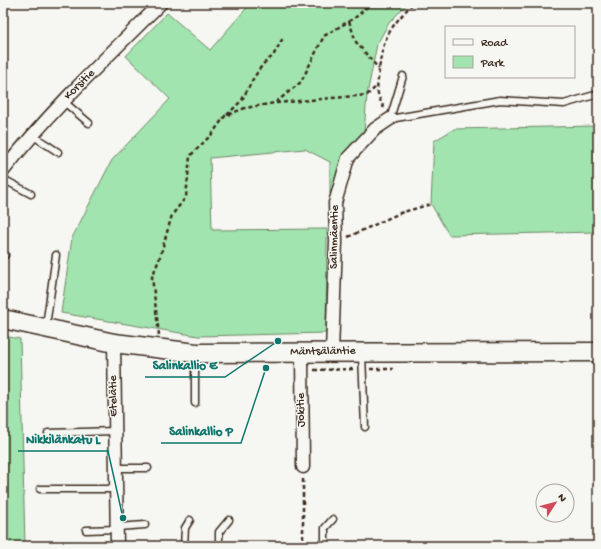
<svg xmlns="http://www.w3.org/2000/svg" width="601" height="549" font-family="'Gochi Hand',sans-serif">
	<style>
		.green { fill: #a1e4af; stroke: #6e8766 }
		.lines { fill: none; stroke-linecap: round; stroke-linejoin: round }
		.lane-casing { stroke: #3b2a1e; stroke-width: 9 }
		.street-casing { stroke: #3b2a1e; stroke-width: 15 }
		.secondary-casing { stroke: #3b2a1e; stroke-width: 21 }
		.path { stroke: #3b2a1e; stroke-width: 2.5; stroke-dasharray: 4 3; stroke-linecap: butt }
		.lane { stroke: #f6f6f2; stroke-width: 6 }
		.street { stroke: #f6f6f2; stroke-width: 12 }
		.secondary { stroke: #f6f6f2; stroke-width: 18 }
		.labels { text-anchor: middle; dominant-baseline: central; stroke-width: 3; stroke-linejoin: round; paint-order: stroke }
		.street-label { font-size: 12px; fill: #3b2a1e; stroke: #f6f6f2 }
		.leader { fill: none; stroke: #0f766e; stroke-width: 1.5 }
		.callout-dot { fill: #0f766e; stroke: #f6f6f2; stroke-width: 1.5 }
		.callout-label { font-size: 13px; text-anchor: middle; font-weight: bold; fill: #0f766e; stroke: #f6f6f2; stroke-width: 3; stroke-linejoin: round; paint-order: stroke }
	</style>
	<rect width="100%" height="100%" fill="#f6f6f2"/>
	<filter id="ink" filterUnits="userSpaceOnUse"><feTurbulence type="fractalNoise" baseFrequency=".025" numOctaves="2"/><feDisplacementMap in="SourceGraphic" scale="8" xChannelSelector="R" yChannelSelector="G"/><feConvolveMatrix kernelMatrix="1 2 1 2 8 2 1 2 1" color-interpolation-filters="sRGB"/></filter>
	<g filter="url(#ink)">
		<!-- green -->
		<path class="green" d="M251,3H408L389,23L377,44L367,95L364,132L344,156L330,194V162L305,149L210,158L212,230L327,229L326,333L198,336L61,313L72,238L112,160L170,99L126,56L167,13L210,50Z
			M598,126V232L449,235L431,204L434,141L454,129Z
			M3,336L20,339L25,546H3Z"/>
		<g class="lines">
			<defs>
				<path id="lane" d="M403,76L390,119L500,100L564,104L598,94
					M63,101L89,123
					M32,135L58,152
					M3,179L31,194
					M3,254L5,255
					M46,326L56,255
					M362,355L365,427
					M195,403V355
					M48,433L115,431
					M116,468H148
					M40,489H116
					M117,527L145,525
					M86,530L117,529
					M184,546L185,528L190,520
					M219,546V532L229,520
					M325,546V528L333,519"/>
				<path id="street" d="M3,171C51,110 107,57 161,3
					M114,343L117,546
					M332,352L336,242L335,203L348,158L375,129L390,119
					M302,353L303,467"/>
				<path id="secondary" d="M3,319L114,343L196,353L598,352"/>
			</defs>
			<!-- lane casing -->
			<use href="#lane" class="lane-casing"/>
			<!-- street casing -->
			<use href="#street" class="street-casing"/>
			<!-- secondary casing -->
			<use href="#secondary" class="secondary-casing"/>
			<!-- path -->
			<path class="path" d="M349,21L356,42L379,69
				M276,103L367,95L377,86
				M384,108C375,91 377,89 379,70C383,36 390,28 413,3
				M227,115L242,100L253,79L263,64L273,56L283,38
				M348,237L400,213L431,204
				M159,335L152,277L159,260L172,215L186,197L190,156L212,134L225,116L245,108L275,103L301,82L324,36L356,17L371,3
				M3,342L5,333
				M370,369H393
				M314,370L355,369
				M303,479V546"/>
			<!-- lane -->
			<use href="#lane" class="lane"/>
			<!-- street -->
			<use href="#street" class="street"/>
			<!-- secondary -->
			<use href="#secondary" class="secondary"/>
		</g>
	</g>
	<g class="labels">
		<!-- street labels -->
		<g class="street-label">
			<text transform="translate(80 85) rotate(-45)">Korsitie</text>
			<text transform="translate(335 237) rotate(-89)">Salinmäentie</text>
			<text transform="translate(323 352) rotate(-1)">Mäntsäläntie</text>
			<text transform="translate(114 396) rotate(-91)">Etelätie</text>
			<text transform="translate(302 410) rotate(-90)">Jokitie</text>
		</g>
	</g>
	<!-- callouts -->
	<path class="leader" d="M278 341L225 377H145M266 368L241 443H161M123 518L108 451H18"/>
	<g class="callout-dot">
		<circle cx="278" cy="341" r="4"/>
		<circle cx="266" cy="368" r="4"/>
		<circle cx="123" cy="518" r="4"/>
	</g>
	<g class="callout-label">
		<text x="185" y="369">Salinkallio E</text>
		<text x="201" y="435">Salinkallio P</text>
		<text x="63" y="443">Nikkilänkatu L</text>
	</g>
	<!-- margin -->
	<rect width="601" height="549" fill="none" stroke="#f6f6f2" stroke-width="16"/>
	<rect x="8" y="8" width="585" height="533" fill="none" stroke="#3b2a1e" stroke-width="1.5" filter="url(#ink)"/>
	<!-- legend -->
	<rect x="445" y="26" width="130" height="52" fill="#f6f6f2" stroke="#aba49d"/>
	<rect x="453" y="39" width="20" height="6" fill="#f6f6f2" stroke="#aba49d"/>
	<text x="481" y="46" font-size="12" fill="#3b2a1e">Road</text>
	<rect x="453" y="56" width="20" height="12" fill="#a1e4af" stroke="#aba49d"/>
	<text x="481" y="66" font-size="12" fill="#3b2a1e">Park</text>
	<!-- north arrow -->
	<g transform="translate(555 503) rotate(54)"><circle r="19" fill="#f6f6f2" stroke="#aba49d"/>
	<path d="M0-3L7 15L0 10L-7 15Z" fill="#d1495b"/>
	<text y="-6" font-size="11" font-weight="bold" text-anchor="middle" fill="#3b2a1e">N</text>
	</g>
</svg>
